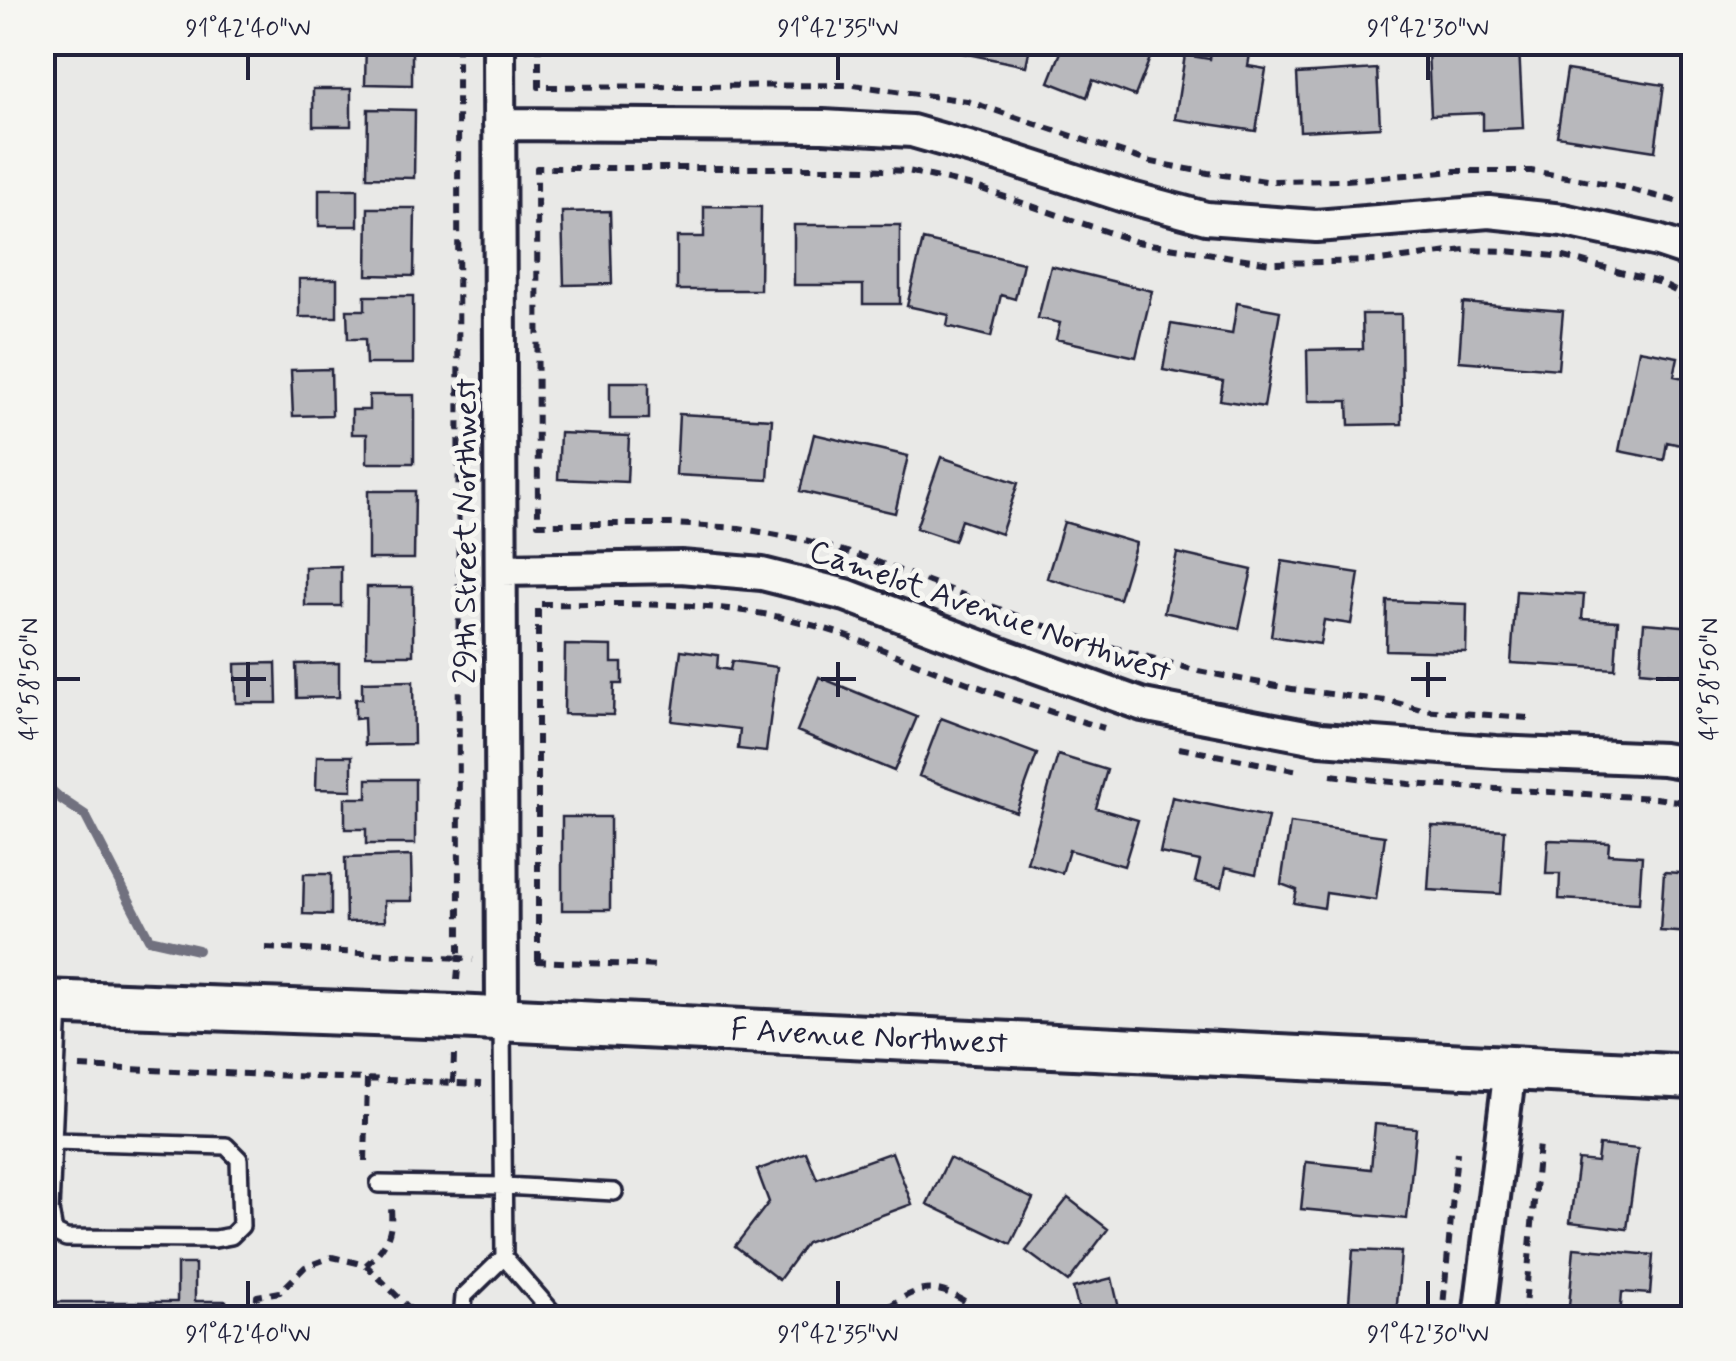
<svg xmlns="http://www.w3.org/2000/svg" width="1736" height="1361" font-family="Mynerve,sans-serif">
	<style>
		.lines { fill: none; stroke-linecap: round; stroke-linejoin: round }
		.stream { stroke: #71717f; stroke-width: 10 }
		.building { fill: #b8b8bc; stroke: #22223b; stroke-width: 2.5 }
		.lane-casing { stroke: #22223b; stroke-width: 22 }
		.street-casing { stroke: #22223b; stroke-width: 38 }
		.secondary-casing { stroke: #22223b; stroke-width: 50 }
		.path { stroke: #22223b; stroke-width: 6; stroke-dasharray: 10 8; stroke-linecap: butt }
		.lane { stroke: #f6f6f2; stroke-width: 15 }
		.street { stroke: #f6f6f2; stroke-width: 30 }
		.secondary { stroke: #f6f6f2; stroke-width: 42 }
		.ticks { fill: none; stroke: #22223b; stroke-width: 4 }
		.labels { text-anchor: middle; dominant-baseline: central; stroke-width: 10; stroke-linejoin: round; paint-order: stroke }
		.street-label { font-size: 32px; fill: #22223b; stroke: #f6f6f2 }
		.neatline { fill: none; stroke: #22223b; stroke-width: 4 }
		.ticks-label { font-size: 25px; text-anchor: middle; fill: #22223b }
	</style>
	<rect width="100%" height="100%" fill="#e9e9e7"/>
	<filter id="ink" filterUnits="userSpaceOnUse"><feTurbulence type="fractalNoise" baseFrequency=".01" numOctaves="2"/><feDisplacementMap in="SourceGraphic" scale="20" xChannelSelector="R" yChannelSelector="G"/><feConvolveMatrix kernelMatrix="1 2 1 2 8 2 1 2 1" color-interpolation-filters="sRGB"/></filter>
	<g filter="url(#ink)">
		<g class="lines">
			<!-- stream -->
			<path class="stream" d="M42,782L61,799L85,815L149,939L198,950"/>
		</g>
		<!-- building -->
		<path class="building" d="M366,42H412V85L365,84Z
			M563,42H635L636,47H563Z
			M800,42H906V46L800,45Z
			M944,42H1031L1026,66L943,49Z
			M1065,42H1140L1154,48L1135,96L1093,80L1087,97L1049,82Z
			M1212,42H1252L1248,66L1266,69L1256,131L1175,119L1185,55L1210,59Z
			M1519,47L1523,128L1483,130V113L1431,115L1428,51Z
			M1377,69L1380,127L1300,131L1297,74Z
			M1567,70L1664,85L1655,151L1557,136Z
			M313,89H351V126H313Z
			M368,109L415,110L414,178L367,177Z
			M319,189H358V226H319Z
			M704,206L761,207L760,290H677V237H704Z
			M368,208H415L414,276L367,275Z
			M610,211L612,284L564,285L562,212Z
			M794,225H900V304H863V285H794Z
			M923,240L1023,263L1015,299L1001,295L991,337L947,326L949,315L907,306Z
			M1051,266L1152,291L1136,357L1056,339L1060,323L1038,318Z
			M299,279H337V317H299Z
			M365,296H413V364H366L365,339H348L347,310H365Z
			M1237,303L1280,311L1264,407L1220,400L1223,381L1163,370L1171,324L1232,334Z
			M1463,303L1563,311L1558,369L1459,361Z
			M1362,314H1401L1402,424L1349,425L1348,401H1308L1307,350L1363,349Z
			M1639,350L1678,357L1674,376L1694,380V448L1667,442L1664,460L1619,451Z
			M331,369L332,415L293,416L291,370Z
			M610,382H649V419H610Z
			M369,395H414V463H367V434H352V410H369Z
			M679,414L772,419L768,480L676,475Z
			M560,433L629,436L627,482L558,479Z
			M814,434L908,456L895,513L800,491Z
			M941,457L1018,483L1001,534L961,520L954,541L916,528Z
			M368,491H415L414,559H368Z
			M1064,522L1136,543L1119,599L1047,578Z
			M1177,553L1252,570L1239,629L1164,612Z
			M1282,561L1359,573L1351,624L1324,620L1320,644L1271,636Z
			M341,566V606H305V567Z
			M367,587H413V655H366Z
			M1516,591L1584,595L1582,619L1618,621L1615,669L1511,663Z
			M1387,601L1467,604L1466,652L1386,650Z
			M1644,623L1694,627V676L1640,671Z
			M565,645L612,646V663H622V684H614L613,715L564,714Z
			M681,650L718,655L717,668L730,670L732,661L777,667L766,752L738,749L740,729L672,721Z
			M276,663L277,703H236L235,664Z
			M339,663V697L297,698L296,664Z
			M819,677L917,717L894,771L797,731Z
			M413,681L414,744L365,745L364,718L355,719V699H362V682Z
			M941,718L1037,754L1016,812L919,776Z
			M1058,755L1107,770L1096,808L1138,820L1124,866L1069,850L1062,873L1027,863Z
			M317,756H352V790L316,789Z
			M367,779H415V844H366V829H345V798H367Z
			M1172,797L1268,817L1256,874L1226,867L1222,887L1195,882L1200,861L1160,853Z
			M562,817H610V910H562Z
			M1290,823L1385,836L1376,900L1326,893L1324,908L1294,903L1297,890L1281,884Z
			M1432,826L1505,830L1501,894L1428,890Z
			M1548,840L1609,842L1608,854L1642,856L1639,903L1559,899L1560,874H1546Z
			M411,856L412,901H384L385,921L346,922L345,858Z
			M1664,872L1694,874V933L1660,931Z
			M304,874H331V915L303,914Z
			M1375,1124L1416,1128L1407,1219L1301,1209L1306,1162L1371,1169Z
			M1599,1145L1638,1149L1627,1229L1570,1222L1578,1160L1597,1162Z
			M806,1152L817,1179L892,1152L912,1204L806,1243L779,1280L735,1246L769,1202L757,1170Z
			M949,1158L1033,1199L1011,1244L927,1204Z
			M1068,1198L1108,1229L1068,1282L1026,1251Z
			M1574,1248L1653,1255L1650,1294L1622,1292L1620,1318H1568Z
			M1353,1250L1401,1252L1396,1318L1348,1315Z
			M177,1264H195V1301H226V1318H55V1302H177Z
			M1112,1278L1121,1317L1081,1318L1073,1288Z
			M300,1312L362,1313L368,1318H299Z"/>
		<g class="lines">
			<defs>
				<path id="lane" d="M42,1141H54L226,1146L239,1159L241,1226L231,1236L215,1239L66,1238L54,1232L50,1210L59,1006
					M379,1184L504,1186L614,1192
					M504,1257L557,1318
					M462,1318L464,1296L504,1257L502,1024"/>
				<path id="street" d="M499,42L502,1020
					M499,124L823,126L912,131L1010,159L1124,196L1206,218L1316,226L1489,212L1563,220L1658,241L1694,253
					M501,570L681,567L762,574L846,595L998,653L1143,705L1321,739L1496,752L1663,759L1694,764
					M1479,1318L1510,1068"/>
				<g id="secondary">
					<path id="s1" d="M42,1002L455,1017L1694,1077"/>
				</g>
			</defs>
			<!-- lane casing -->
			<use href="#lane" class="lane-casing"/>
			<!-- street casing -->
			<use href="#street" class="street-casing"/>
			<!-- secondary casing -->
			<use href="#secondary" class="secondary-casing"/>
			<!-- path -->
			<path class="path" d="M539,42V87L853,85L967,101L1147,161L1208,173L1266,181L1346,180L1455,171H1531L1614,185L1694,206
				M1528,718L1422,710L1393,702L1292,689L1198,671L1101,644L1033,622L867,558L805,540L739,528L674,524H538L537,168H842L908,171L973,186L1137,242L1270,263L1380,261L1465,250L1507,251L1564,257L1658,282L1677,292L1694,316
				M1179,748L1299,771
				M1331,775L1409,784L1655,798L1694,803
				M266,948L459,958L458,42
				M536,961L660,966
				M538,961V604C621,605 706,600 788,619C838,630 883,650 931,669C988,691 1045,711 1104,728
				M457,980L459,958L473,960
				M80,1067L482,1084
				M367,1079L365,1163L368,1167
				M453,1083L454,1054
				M366,1265C385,1248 393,1235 391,1208
				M256,1318L257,1296L280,1292L305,1267L332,1257L366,1265L419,1318
				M875,1318C922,1278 941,1282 989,1318
				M1442,1318L1457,1152
				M1524,1318L1539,1143"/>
			<!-- lane -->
			<use href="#lane" class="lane"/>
			<!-- street -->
			<use href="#street" class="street"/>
			<!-- secondary -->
			<use href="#secondary" class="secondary"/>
		</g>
	</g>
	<!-- ticks -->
	<path class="ticks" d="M248,55V80M838,55V80M1428,55V80M248,662V697M838,662V697M1428,662V697M55,679H80M231,679H266M821,679H856M1411,679H1446M1656,679H1681M248,1281V1306M838,1281V1306M1428,1281V1306"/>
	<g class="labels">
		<!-- street labels -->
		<g class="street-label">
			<text transform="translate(466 531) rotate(-90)">29th Street Northwest</text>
			<text transform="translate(990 612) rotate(19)">Camelot Avenue Northwest</text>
			<text stroke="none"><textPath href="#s1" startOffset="828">F Avenue Northwest</textPath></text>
		</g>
	</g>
	<!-- margin -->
	<rect width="1736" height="1361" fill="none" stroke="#f6f6f2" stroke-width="110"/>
	<rect x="55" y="55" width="1626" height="1251" class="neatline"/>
	<g class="ticks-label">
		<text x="248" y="36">91°42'40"W</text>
		<text x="838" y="36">91°42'35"W</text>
		<text x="1428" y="36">91°42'30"W</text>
		<text transform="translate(28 679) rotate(-90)" y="9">41°58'50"N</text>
		<text transform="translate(1708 679) rotate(-90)" y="9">41°58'50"N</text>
		<text x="248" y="1342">91°42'40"W</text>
		<text x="838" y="1342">91°42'35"W</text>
		<text x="1428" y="1342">91°42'30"W</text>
	</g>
</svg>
